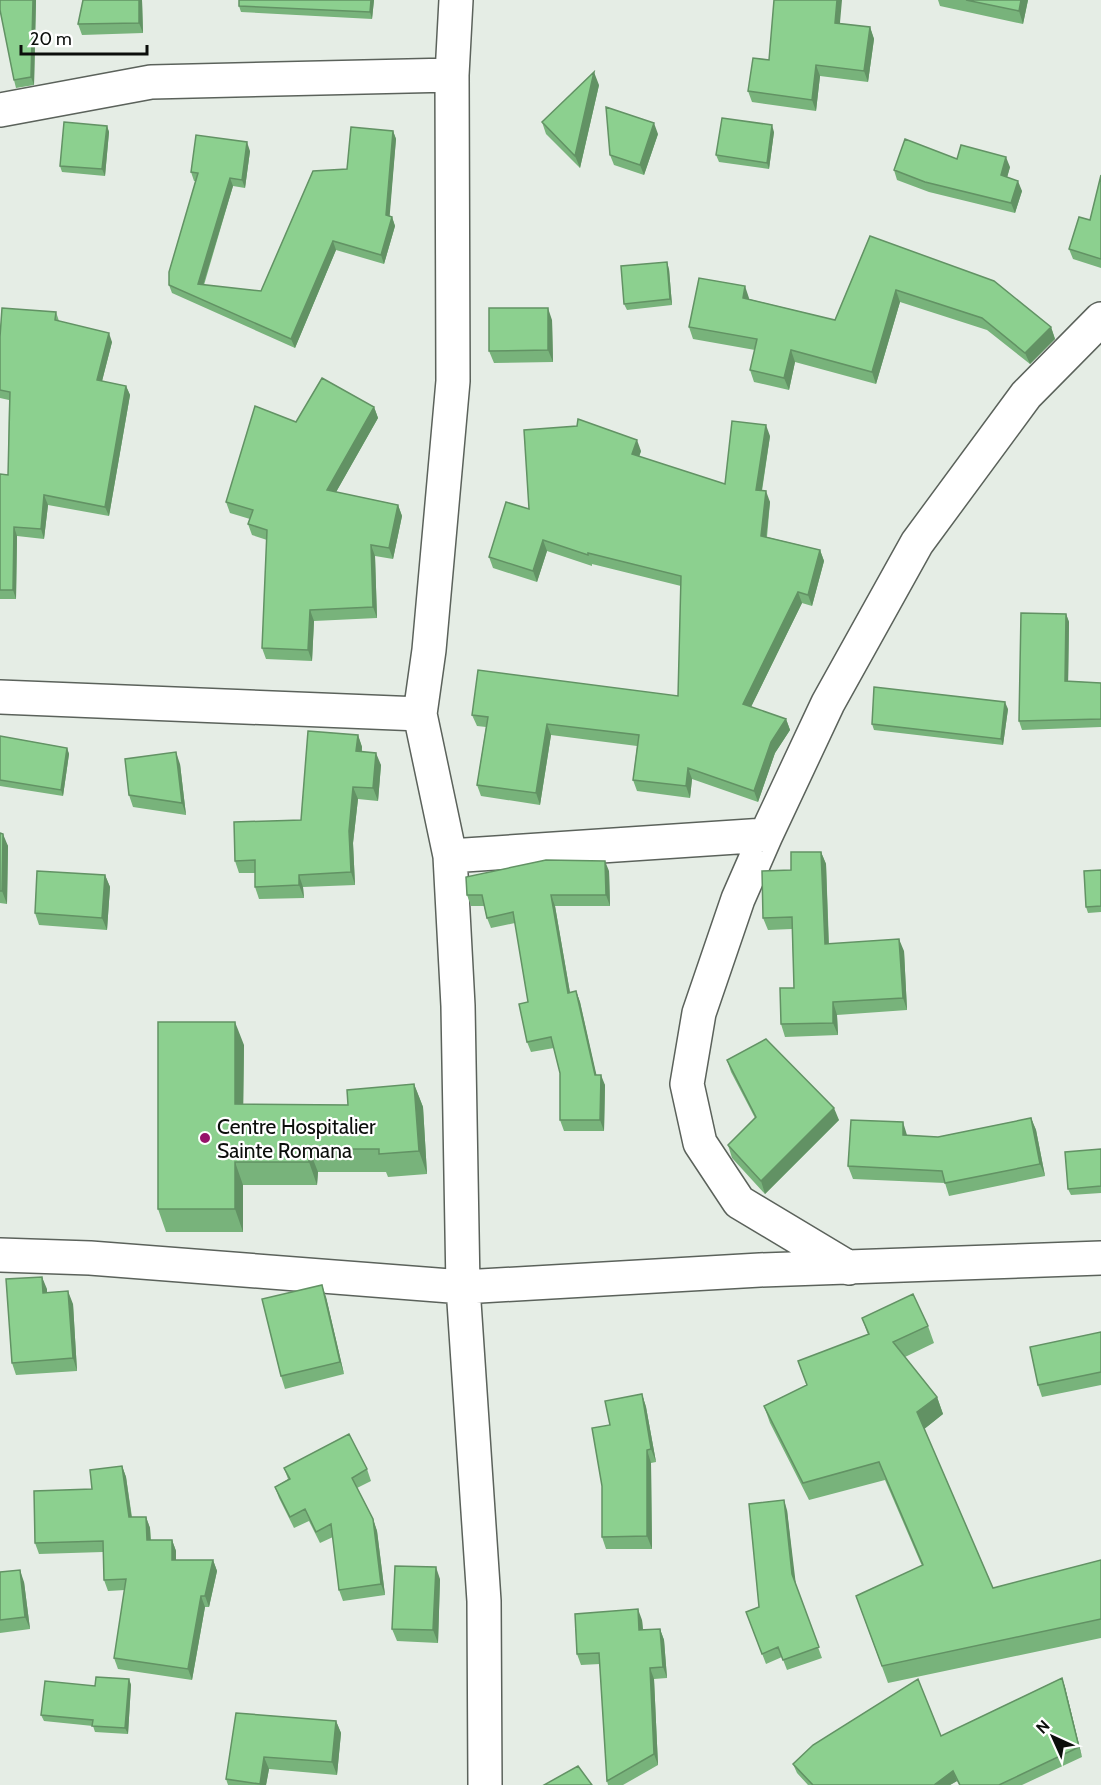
<svg xmlns="http://www.w3.org/2000/svg" width="1101" height="1785" font-family="Cabin,sans-serif">
	<style>
		.lines { fill: none; stroke-linecap: round; stroke-linejoin: round }
		.minor-casing { stroke: #5b625b; stroke-width: 36 }
		.minor { stroke: #fff; stroke-width: 33 }
		.wall { fill: #78b37b }
		.shaded-wall { fill: #629264 }
		.building { fill: #8cd08f; stroke: #629264; stroke-width: 1.5 }
		.poi-dot { fill: #961269; stroke: #fff; stroke-width: 2 }
		.labels { text-anchor: middle; dominant-baseline: central; stroke-width: 4.5; stroke-linejoin: round; paint-order: stroke }
		.poi-label { font-size: 21px; fill: #0b0e0b; stroke: #fff; text-anchor: start }
	</style>
	<rect width="100%" height="100%" fill="#e5ede5"/>
	<g class="lines">
		<defs>
			<path id="minor" d="M456,0L452,75L453,381L429,650L420,714L450,856L458,1006L463,1287L484,1601L485,1785
				M0,110L151,82L452,75
				M0,697L420,714
				M450,856L766,835
				M0,1255L90,1258L463,1287L760,1270L1101,1258
				M849,1268L739,1202L700,1143L687,1084L699,1013L738,899L766,835L828,703L917,543L1026,395L1101,319"/>
		</defs>
		<!-- minor casing -->
		<use href="#minor" class="minor-casing"/>
		<!-- minor -->
		<use href="#minor" class="minor"/>
	</g>
	<!-- wall -->
	<path class="wall" d="M0,0H36L34,85L16,88L14,80Z
		M142,0L143,33L82,35L78,24Z
		M239,0H374L372,19L241,12L239,6Z
		M938,0H1028L1023,24L940,6Z
		M840,24L870,27L874,39L868,82L820,76L816,111L752,102L748,91L769,60Z
		M599,85L580,168L546,134L542,122Z
		M107,126L109,132L105,176L62,172L60,166Z
		M393,131L396,139L389,217H392L395,226L384,264L336,250L295,348L172,293L169,285L196,181H194L191,172L250,151L245,188L233,186L204,285L261,291L347,169Z
		M774,132L769,169L719,162L716,155Z
		M658,134L644,175L614,165L610,155Z
		M957,159L1010,167L1007,177L1022,191L1015,213L929,192L897,180L894,170Z
		M1101,175V268L1073,259L1069,249L1090,220Z
		M870,236L1051,327L1055,339L1030,364L987,330L900,302L876,384L795,362L789,390L754,382L750,370L755,350L693,339L689,327L749,298V299L835,320Z
		M669,269L672,305L627,310L624,304Z
		M56,312L59,321L112,342L102,381L126,386L130,395L109,516L48,505L44,539L17,536L16,599H0V474L8,475L9,400L0,398V337Z
		M552,320L553,362L494,363L489,351Z
		M374,407L378,418L336,492L398,505L402,516L393,559L375,556L377,618L314,621L312,661L266,659L262,648L267,540L252,535L248,524L250,519L230,513L226,502L296,422Z
		M770,436L762,491L770,502L767,537L820,550L824,561L812,606L802,603L751,707L786,719L790,730L775,753L758,802L692,779L690,798L637,791L633,780L637,746L551,735L540,805L481,796L477,785L486,727L477,726L472,715L678,696L681,586L592,564V566L547,551L537,582L493,568L489,557L529,509L641,451L639,457L725,484Z
		M1066,614L1069,622L1068,681L1101,683V727L1022,730L1019,721Z
		M1008,709L1003,745L874,730L872,724Z
		M358,735L362,747V752L381,765L378,801L358,799L353,843L355,885L303,887L304,898L259,899L255,887V873H239L235,861L301,820Z
		M0,736L67,748L69,754L63,796L0,786Z
		M180,764L186,815L133,807L129,795Z
		M0,833L8,846L7,904L0,903Z
		M821,852L826,864L829,944L904,951L907,1010L837,1015L838,1035L785,1037L781,1024L794,988L792,929L768,930L763,918L791,870Z
		M1101,870V912L1088,913L1086,907Z
		M609,871L610,906H555L570,993L576,991L580,1002L596,1075L605,1085L604,1131H564L560,1120V1073L554,1048L531,1052L527,1042L528,1002L515,923L491,928L487,918L484,906H471L467,895Z
		M105,875L110,887L107,930L39,925L35,913Z
		M244,1045L243,1104L348,1105L414,1084L423,1107L427,1174L388,1177L386,1172H318L317,1185H243V1232H166L158,1209Z
		M727,1060L839,1120L765,1194L732,1158L728,1145L755,1118L731,1072Z
		M1031,1118L1036,1130L1045,1176L949,1196L945,1183L853,1179L848,1166L907,1135L938,1137Z
		M1101,1149V1193L1071,1195L1068,1189Z
		M42,1277L47,1293L73,1304L77,1371L16,1375L12,1363Z
		M326,1297L344,1374L285,1389L281,1376Z
		M862,1318L928,1326L934,1343L905,1357L937,1397L943,1414L924,1429L993,1588L1101,1560V1638L888,1683L856,1596L922,1566L885,1480L809,1500L770,1423L764,1406L807,1385L868,1335Z
		M1101,1332V1385L1042,1397L1038,1385Z
		M642,1394L646,1407L656,1462L651,1463L652,1549H606L602,1537L610,1425Z
		M122,1466L126,1477L132,1517H146L150,1528L151,1540H172L176,1551V1560H213L217,1571L209,1607H205L192,1680L118,1669L114,1658L125,1590L108,1591L104,1580L103,1552L39,1554L35,1543L92,1489Z
		M284,1468L367,1469L371,1481L357,1488L373,1519L377,1531L385,1595L343,1601L339,1590L333,1537L320,1543L309,1521L294,1528L279,1498L275,1487L288,1479Z
		M787,1510L795,1584L822,1658L787,1670L782,1657L766,1664L746,1612L759,1607Z
		M0,1572L24,1582L30,1629L0,1633Z
		M440,1579L438,1643L397,1641L392,1629Z
		M642,1620L643,1630L660,1629L664,1640L667,1678L654,1679L658,1765L623,1785H608L607,1781L600,1664L581,1665L577,1654Z
		M1062,1678L1065,1687L1082,1757L1022,1785H959L957,1781L950,1785H808L797,1773L793,1764L941,1736Z
		M129,1679L131,1685L128,1734L95,1732L93,1726L44,1721L41,1715L95,1686Z
		M236,1713L336,1721L341,1733L337,1775L269,1769L266,1785H228L226,1779Z"/>
	<!-- shaded-wall -->
	<path class="shaded-wall" d="M33,0H36L34,85L31,77Z
		M139,0H142L143,33L139,23Z
		M371,0H374L372,19L370,12Z
		M837,0H842L839,34L835,23Z
		M1021,0H1028L1023,24L1019,11Z
		M870,27L874,39L868,82L864,71Z
		M816,65L820,76L816,111L812,100Z
		M594,72L599,85L580,168L575,156Z
		M654,123L658,134L644,175L640,165Z
		M772,125L774,132L769,169L767,163Z
		M107,126L109,132L105,176L102,169Z
		M393,131L396,139L389,224L386,215Z
		M247,142L250,151L245,188L242,180Z
		M1006,157L1010,167L1005,185L1001,175Z
		M230,178L233,186L201,292L198,284Z
		M1018,181L1022,191L1015,213L1011,203Z
		M392,217L395,226L384,264L381,255Z
		M333,241L336,250L295,348L291,339Z
		M667,262L669,269L672,305L670,299Z
		M745,286L749,298L747,309L743,298Z
		M896,290L900,302L876,384L872,372Z
		M548,308L552,320L553,362L548,350Z
		M1051,327L1055,339L1030,364L1025,353Z
		M109,333L112,342L100,389L97,380Z
		M791,350L795,362L789,390L784,378Z
		M126,386L130,395L109,516L105,507Z
		M374,407L378,418L331,501L327,490Z
		M766,425L770,436L760,501L756,490Z
		M637,440L641,451L636,465L632,454Z
		M766,491L770,502L765,547L761,536Z
		M44,495L48,505L44,539L41,529Z
		M398,505L402,516L393,559L389,548Z
		M14,527L17,536L16,599L13,590Z
		M543,540L547,551L537,582L533,571Z
		M371,545L375,556L377,618L373,607Z
		M820,550L824,561L812,606L808,595Z
		M798,592L802,603L747,715L743,704Z
		M310,610L314,621L312,661L308,650Z
		M1066,614L1069,622L1068,689L1065,681Z
		M1005,702L1008,709L1003,745L1001,739Z
		M786,719L790,730L775,753L758,802L754,791L771,742Z
		M547,724L551,735L540,805L536,793Z
		M358,735L362,747L360,764L356,751Z
		M67,748L69,754L63,796L61,790Z
		M176,752L180,764L186,815L182,803Z
		M376,753L381,765L378,801L373,788Z
		M688,768L692,779L690,798L686,786Z
		M353,787L358,799L353,843L355,885L351,872L349,831Z
		M3,834L8,846L7,904L2,891Z
		M821,852L826,864L829,956L825,944Z
		M605,861L609,871L610,906L606,895Z
		M105,875L110,887L107,930L102,918Z
		M299,875L303,887L304,898L299,885Z
		M551,895L555,906L572,1004L568,993Z
		M899,939L904,951L907,1010L903,998Z
		M576,991L580,1002L599,1086L595,1075Z
		M833,1002L837,1015L838,1035L833,1023Z
		M235,1022L244,1045L243,1127L235,1104Z
		M601,1075L605,1085L604,1131L600,1120Z
		M414,1084L423,1107L427,1174L419,1151Z
		M834,1108L839,1120L765,1194L761,1181Z
		M1031,1118L1036,1130L1045,1176L1040,1164Z
		M903,1122L907,1135V1148L903,1135Z
		M309,1149L318,1172L317,1185L309,1162Z
		M235,1162L243,1185V1232L235,1209Z
		M42,1277L47,1289V1305L43,1293Z
		M322,1285L326,1297L344,1374L340,1362Z
		M68,1291L73,1304L77,1371L73,1358Z
		M642,1394L646,1407L656,1462L651,1449Z
		M937,1397L943,1414L923,1430L917,1412Z
		M647,1450L651,1463L652,1549L647,1536Z
		M122,1466L126,1477L133,1528L129,1517Z
		M784,1500L787,1510L796,1585L792,1574Z
		M146,1517L150,1528L151,1551L147,1540Z
		M373,1519L377,1531L385,1595L381,1584Z
		M172,1540L176,1551V1571L172,1560Z
		M213,1560L217,1571L209,1607L205,1596Z
		M436,1567L440,1579L438,1643L433,1630Z
		M20,1570L24,1582L30,1629L25,1617Z
		M201,1596L205,1607L192,1680L188,1669Z
		M638,1609L642,1620L644,1641L639,1630Z
		M660,1629L664,1640L667,1678L663,1667Z
		M650,1668L654,1679L658,1765L654,1754Z
		M1062,1678L1065,1687L1082,1757L1079,1747Z
		M129,1679L131,1685L128,1734L125,1728Z
		M336,1721L341,1733L337,1775L332,1762Z
		M264,1757L269,1769L266,1785H260Z
		M953,1771L957,1781L950,1785H934Z"/>
	<!-- building -->
	<path class="building" d="M0,0H33L31,77L14,80L0,10Z
		M83,0H139V23L78,24Z
		M239,0H371L370,12L239,6Z
		M774,0H837L835,23L870,27L864,71L816,65L812,100L748,91L753,58L769,60Z
		M966,0H1021L1019,11Z
		M594,72L575,156L542,122Z
		M606,107L654,123L640,165L610,155Z
		M722,118L772,125L767,163L716,155Z
		M64,122L107,126L102,169L60,166Z
		M351,127L393,131L386,215L392,217L381,255L333,241L291,339L169,285V272L198,173L191,172L196,135L247,142L242,180L230,178L198,284L261,291L313,171L347,169Z
		M905,139L957,159L961,145L1006,157L1001,175L1018,181L1011,203L925,182L894,170Z
		M1101,175V259L1069,249L1079,217L1090,220Z
		M870,236L994,281L1051,327L1025,353L982,318L896,290L872,372L791,350L784,378L750,370L757,339L689,327L699,278L745,286L743,298L835,320Z
		M667,262L670,299L624,304L621,266Z
		M2,308L56,312L55,320L109,333L97,380L126,386L105,507L44,495L41,529L14,527L13,590H0V474L8,475L10,392L0,390V337Z
		M489,308H548V350L489,351Z
		M322,378L374,407L327,490L398,505L389,548L371,545L373,607L310,610L308,650L262,648L267,530L248,524L253,510L226,502L255,406L296,422Z
		M578,419L637,440L632,454L725,484L732,421L766,425L756,490L766,491L761,536L820,550L808,595L798,592L743,704L786,719L771,742L754,791L688,768L686,786L633,780L639,735L547,724L536,793L477,785L488,717L472,715L478,670L678,696L681,576L588,553V555L543,540L533,571L489,557L506,502L529,509L524,430L577,426Z
		M1021,613L1066,614L1065,681L1101,683V719L1019,721Z
		M874,687L1005,702L1001,739L872,724Z
		M308,731L358,735L356,751L376,753L373,788L353,787L349,831L351,872L299,875V885L255,887V860L235,861L234,822L301,820Z
		M0,736L67,748L61,790L0,780Z
		M176,752L182,803L129,795L125,759Z
		M0,833L3,834L2,891H0Z
		M791,852H821L825,944L899,939L903,998L833,1002V1023L781,1024L780,988H794L792,917L763,918L762,871L791,870Z
		M546,860L605,861L606,895H551L568,993L576,991L595,1075H601L600,1120H560V1073L551,1037L527,1042L519,1004L528,1002L513,912L487,918L482,895H467L466,877Z
		M1101,870V906L1086,907L1084,871Z
		M37,871L105,875L102,918L35,913Z
		M158,1022H235V1104L348,1105L347,1090L414,1084L419,1151L379,1154V1149H309V1162H235V1209H158Z
		M766,1039L834,1108L761,1181L728,1145L756,1117L727,1060Z
		M1031,1118L1040,1164L945,1183L942,1171L848,1166L851,1120L903,1122V1135L938,1137Z
		M1101,1149V1186L1068,1189L1065,1152Z
		M42,1277L43,1293L68,1291L73,1358L12,1363L6,1279Z
		M322,1285L340,1362L281,1376L262,1299Z
		M913,1294L928,1326L893,1342L937,1397L917,1412L993,1588L1101,1560V1619L882,1666L856,1596L923,1565L879,1462L803,1483L764,1406L807,1385L798,1361L869,1334L862,1318Z
		M1101,1332V1372L1038,1385L1030,1347Z
		M642,1394L651,1449L647,1450V1536L602,1537V1486L592,1428L610,1425L605,1401Z
		M349,1434L367,1469L352,1478L373,1519L381,1584L339,1590L331,1524L316,1532L305,1509L290,1517L275,1487L290,1479L284,1468Z
		M122,1466L129,1517H146L147,1540H172V1560H213L205,1596H201L188,1669L114,1658L126,1579L104,1580L103,1541L35,1543L34,1491L92,1489L90,1470Z
		M784,1500L792,1574L819,1647L783,1660L778,1647L762,1654L746,1612L759,1607L749,1504Z
		M395,1566L436,1567L433,1630L392,1629Z
		M20,1570L25,1617L0,1620V1572Z
		M638,1609L639,1630L660,1629L663,1667L650,1668L654,1754L607,1781L599,1653L577,1654L575,1614Z
		M96,1677L129,1679L125,1728L92,1726L93,1720L41,1715L45,1681L95,1686Z
		M1062,1678L1079,1747L999,1785H960L953,1771L934,1785H813L793,1764L813,1745L918,1679L941,1736Z
		M236,1713L336,1721L332,1762L264,1757L260,1784L226,1779Z
		M578,1766L592,1785H544Z"/>
	<!-- markers -->
	<circle class="poi-dot" cx="205" cy="1138" r="6"/>
	<g class="labels">
		<!-- poi labels -->
		<g class="poi-label">
			<text x="217" y="1126">Centre Hospitalier<tspan x="217" dy="24">Sainte Romana</tspan></text>
		</g>
	</g>
	<!-- north arrow -->
	<g transform="translate(1053 1737) rotate(315)" stroke="#ffffff" stroke-width="4.5" paint-order="stroke">
	<path d="M0-4.5L10 22L0 15L-10 22Z" fill="#0b0e0b"/>
	<text y="-9" font-size="16" font-weight="bold" text-anchor="middle" fill="#0b0e0b">N</text>
	</g>
	<!-- scale -->
	<path d="M21 45v9h126v-9" fill="none" stroke="#0b0e0b" stroke-width="3"/>
	<text x="30" y="45" font-size="18" fill="#0b0e0b" stroke="#ffffff" stroke-width="4.5" paint-order="stroke">20 m</text>
</svg>
